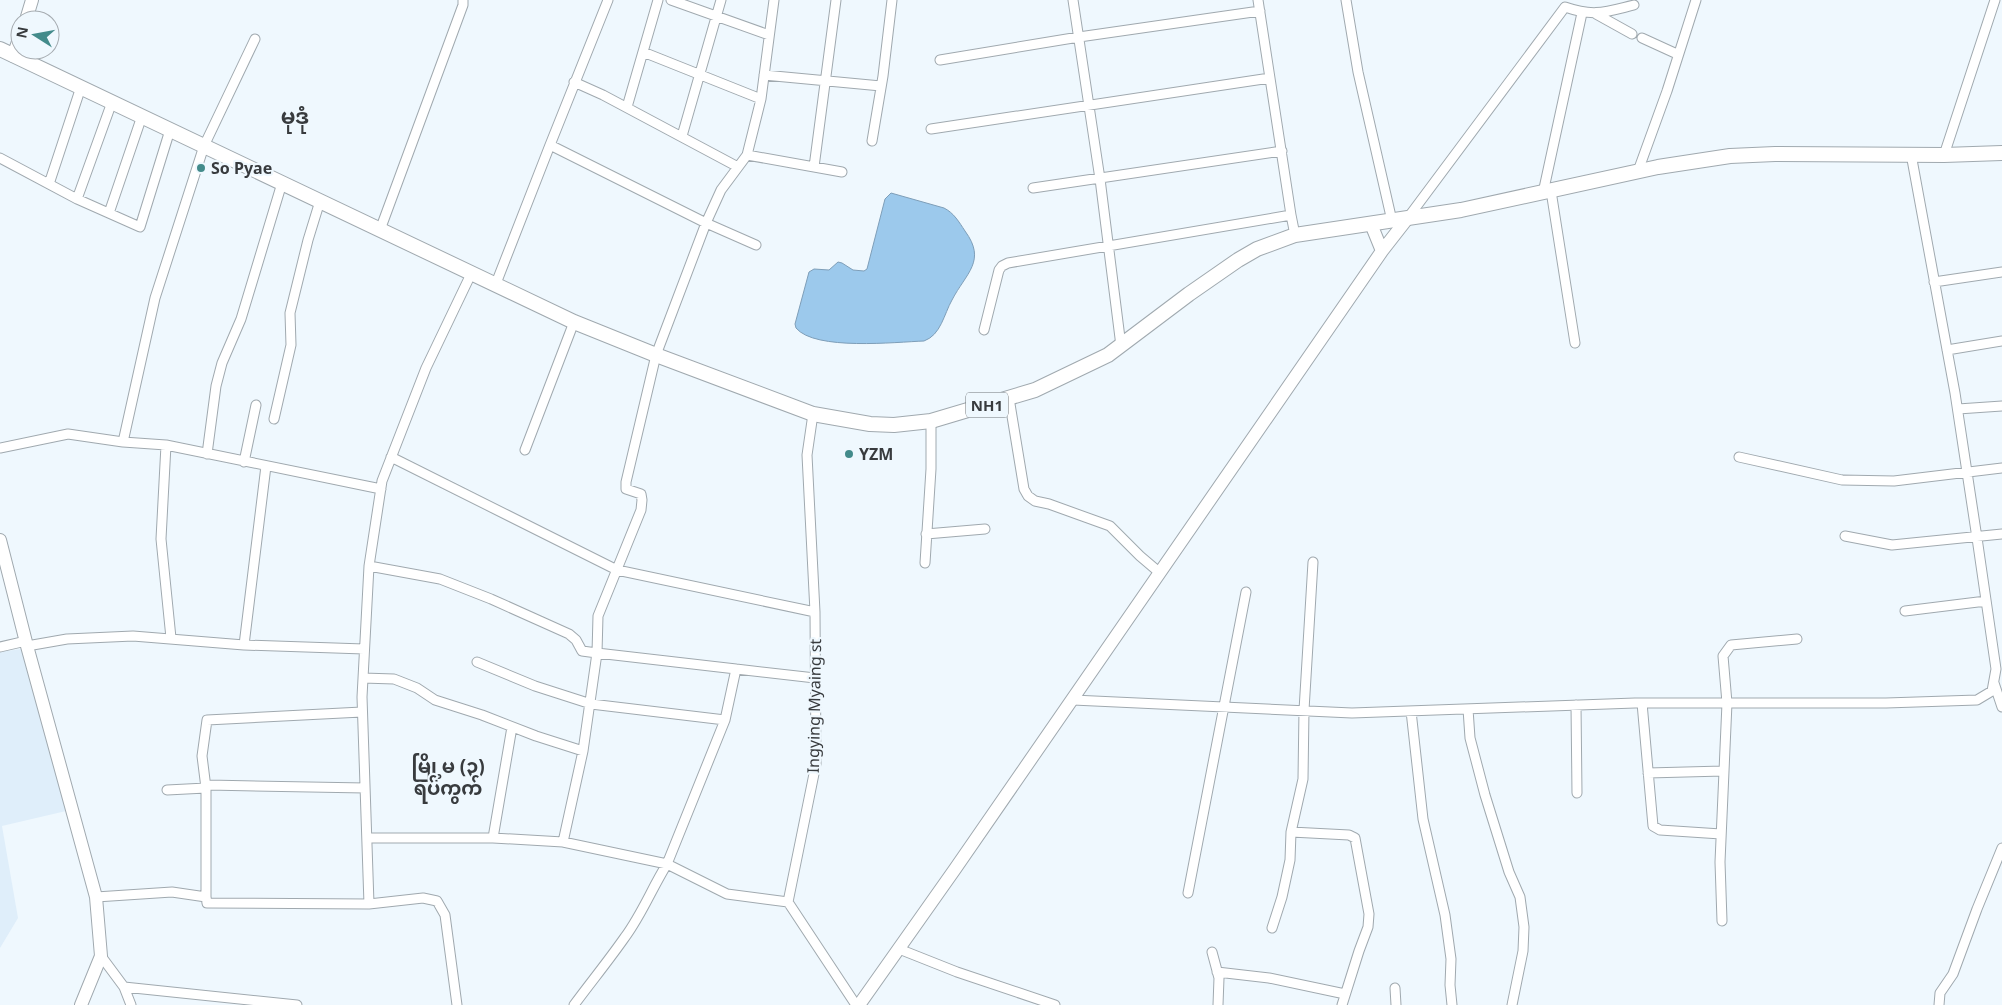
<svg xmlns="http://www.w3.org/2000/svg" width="2002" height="1005" font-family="'Noto Sans','Noto Sans Myanmar',sans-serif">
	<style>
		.built { fill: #dfeefa }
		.water { fill: #9cc9ec; stroke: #7e9eb8 }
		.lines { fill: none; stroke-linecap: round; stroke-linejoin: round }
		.minor-casing { stroke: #a0a9af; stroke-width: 11 }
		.secondary-casing { stroke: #a0a9af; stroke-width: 14 }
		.trunk-casing { stroke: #a0a9af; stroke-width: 16 }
		.minor { stroke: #fff; stroke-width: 9 }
		.secondary { stroke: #fff; stroke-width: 12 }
		.trunk { stroke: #fff; stroke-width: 14 }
		.poi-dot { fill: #438b8b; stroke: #eff8fe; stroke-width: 2 }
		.labels { text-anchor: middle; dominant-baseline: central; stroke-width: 4.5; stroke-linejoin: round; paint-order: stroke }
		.shield { fill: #eff8fe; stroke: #6f7478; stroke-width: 1 }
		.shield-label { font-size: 15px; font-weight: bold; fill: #383b3e }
		.poi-label { font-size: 16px; font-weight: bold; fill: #383b3e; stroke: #eff8fe; text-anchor: start }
		.street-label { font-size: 16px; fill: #383b3e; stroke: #eff8fe }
		.quarter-label { font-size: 19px; font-weight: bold; fill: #383b3e; stroke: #eff8fe }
		.district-label { font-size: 21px; font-weight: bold; fill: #383b3e; stroke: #eff8fe }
	</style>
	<rect width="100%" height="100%" fill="#eff8fe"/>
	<!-- built -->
	<path class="built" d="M21,649L66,811L2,826L18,918L0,948V652Z"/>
	<!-- water -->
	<path class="water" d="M891,193L944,208C954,213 959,222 965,231C987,261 966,273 952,300C944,314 941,335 924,341C896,342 815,351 796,328L795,324L809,272L814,269L829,270L838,262L842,263L853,270L864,271L867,269L885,199Z"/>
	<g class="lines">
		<defs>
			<path id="minor" d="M671,0L769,35
				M1073,0L1100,179L1121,346
				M1258,0L1291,215
				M1346,0L1358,72L1392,221
				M1596,14L1632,34
				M1642,38L1677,54
				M643,52L761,99
				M940,60L1079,37L1260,11
				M764,75L881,86
				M574,82L603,95L738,167
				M627,107L658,0
				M931,129L1270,78
				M682,136L721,0
				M872,141L883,76L892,0
				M550,145L608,0
				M747,155L842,172
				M1944,155L1995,0
				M0,158L77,199L140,227L170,130
				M814,167L836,0
				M1638,171L1667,91L1696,0
				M49,184L81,87
				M1033,188L1282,151
				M1551,191L1575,343
				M1543,193L1582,13
				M77,199L112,102
				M109,213L142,116
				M1407,219L1565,7C1594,17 1605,12 1634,5
				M380,230L463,5V0
				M1934,282L2002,272
				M495,286L550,145L706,223L756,245
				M984,330L999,270L1002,266L1008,263L1291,215L1295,235
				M1947,350L2002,341
				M1009,398L1024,489L1028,496L1035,501L1049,504L1110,526L1140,556L1160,573
				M1958,409L2002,406
				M813,414L807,455L815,612L816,764L788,902L856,1005
				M274,419L291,345L290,313L308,240L320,201
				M123,442L155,298L204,146L255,39
				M166,445L161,539L171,638
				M0,448L68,434L123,442L166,445L381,489
				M525,450L574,322
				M207,454L216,386L222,363L241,319L282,183
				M391,457L617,570L815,612
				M1739,457L1842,480L1894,481L2002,468
				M244,462L256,405
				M926,534L985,529
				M1845,536L1892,545L2002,534
				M925,563L931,469V421
				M369,566L440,579L491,599L569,634L576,640L582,651L597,653L598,616L641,510L642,500L641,494L626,489V482L656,355L706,223L721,190L747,155L761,99L774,0
				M1905,611L1986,601
				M244,645L266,466
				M27,646L67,639L133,636L244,645L364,649
				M0,647L26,641
				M477,662L535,686L591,704L725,720
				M736,669L815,678
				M363,678L394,679L417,688L435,700L482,715L536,736L583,751
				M1994,683L2002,707
				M1073,700L1352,713L1635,703H1886L1977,700L1992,691L1996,669L1977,538L1955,393L1911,154
				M1642,703L1653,826L1660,830L1721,834
				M1576,705L1577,793
				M1468,709L1470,738L1485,795L1509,872L1520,897L1524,927L1523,951L1512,1005
				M1411,711L1423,819L1445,915L1451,959L1450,985L1452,1005
				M1648,773L1723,771
				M167,790L206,788L208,785L365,788
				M1291,832L1349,835L1355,838L1369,914L1368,927L1359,951L1342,1005
				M367,838H493L563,842L667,864L727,894L788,902
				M493,838L512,727
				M563,842L583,751L597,653L736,669L725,720L667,864C652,888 642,914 625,937C609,960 591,982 574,1005
				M1188,893L1246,592
				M96,897L172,892L206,897L207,903L369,904L423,898L437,901L445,915L457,1005
				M206,897V788L202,756L207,720L362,712
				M369,904L362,697L369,566L382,481L426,368L471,274
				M1722,921L1720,862L1727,703L1723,656L1731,645L1797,639
				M1272,928L1282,897L1290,860L1291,832L1303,779L1304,710L1313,562
				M899,949L957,972L1055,1005
				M1212,952L1219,978L1218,1005
				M101,956L124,987L131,1005
				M1217,972L1269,978L1345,994
				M124,987L297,1005
				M1395,988L1396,1005
				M1939,1005L1940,993L1953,974L1977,909L2002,848"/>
			<path id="secondary" d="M26,20L32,0
				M13,56L20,36
				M1371,224L1382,251
				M0,540L27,646L96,897L101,956L81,1005
				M859,1005L955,869L1382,251L1407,219"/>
			<path id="trunk" d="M0,49L574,322L656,355L813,414L870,424L894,425L931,421L1035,390L1108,355L1189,294L1238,260L1257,249L1295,235L1461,210L1658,167L1730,156L1775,154L1944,155L2002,153"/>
		</defs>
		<!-- minor casing -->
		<use href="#minor" class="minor-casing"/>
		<!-- secondary casing -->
		<use href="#secondary" class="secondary-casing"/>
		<!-- trunk casing -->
		<use href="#trunk" class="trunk-casing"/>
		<!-- minor -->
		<use href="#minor" class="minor"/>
		<!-- secondary -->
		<use href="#secondary" class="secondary"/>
		<!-- trunk -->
		<use href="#trunk" class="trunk"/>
	</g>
	<!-- markers -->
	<g class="poi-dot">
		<circle cx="201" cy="168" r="5"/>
		<circle cx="849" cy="454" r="5"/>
	</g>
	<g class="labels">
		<!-- shield labels -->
		<rect class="shield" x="966" y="392.5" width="42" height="25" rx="4"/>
		<g class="shield-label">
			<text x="987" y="405">NH1</text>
		</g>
		<!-- poi labels -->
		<g class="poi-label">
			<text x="211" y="168">So Pyae</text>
			<text x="859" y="454">YZM</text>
		</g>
		<!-- street labels -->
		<g class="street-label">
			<text transform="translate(814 706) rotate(-89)">Ingying Myaing st</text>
		</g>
		<!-- quarter labels -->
		<g class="quarter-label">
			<text x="448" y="766">မြို့မ (၃)<tspan x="448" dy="22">ရပ်ကွက်</tspan></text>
		</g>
		<!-- district labels -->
		<g class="district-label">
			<text x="295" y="116">မုဒုံ</text>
		</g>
	</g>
	<!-- north arrow -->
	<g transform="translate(35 35) rotate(281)"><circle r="24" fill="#eff8fe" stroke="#a6acb1"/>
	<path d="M0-4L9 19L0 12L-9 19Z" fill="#438b8b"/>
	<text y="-8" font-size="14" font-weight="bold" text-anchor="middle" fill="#383b3e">N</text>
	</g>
</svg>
